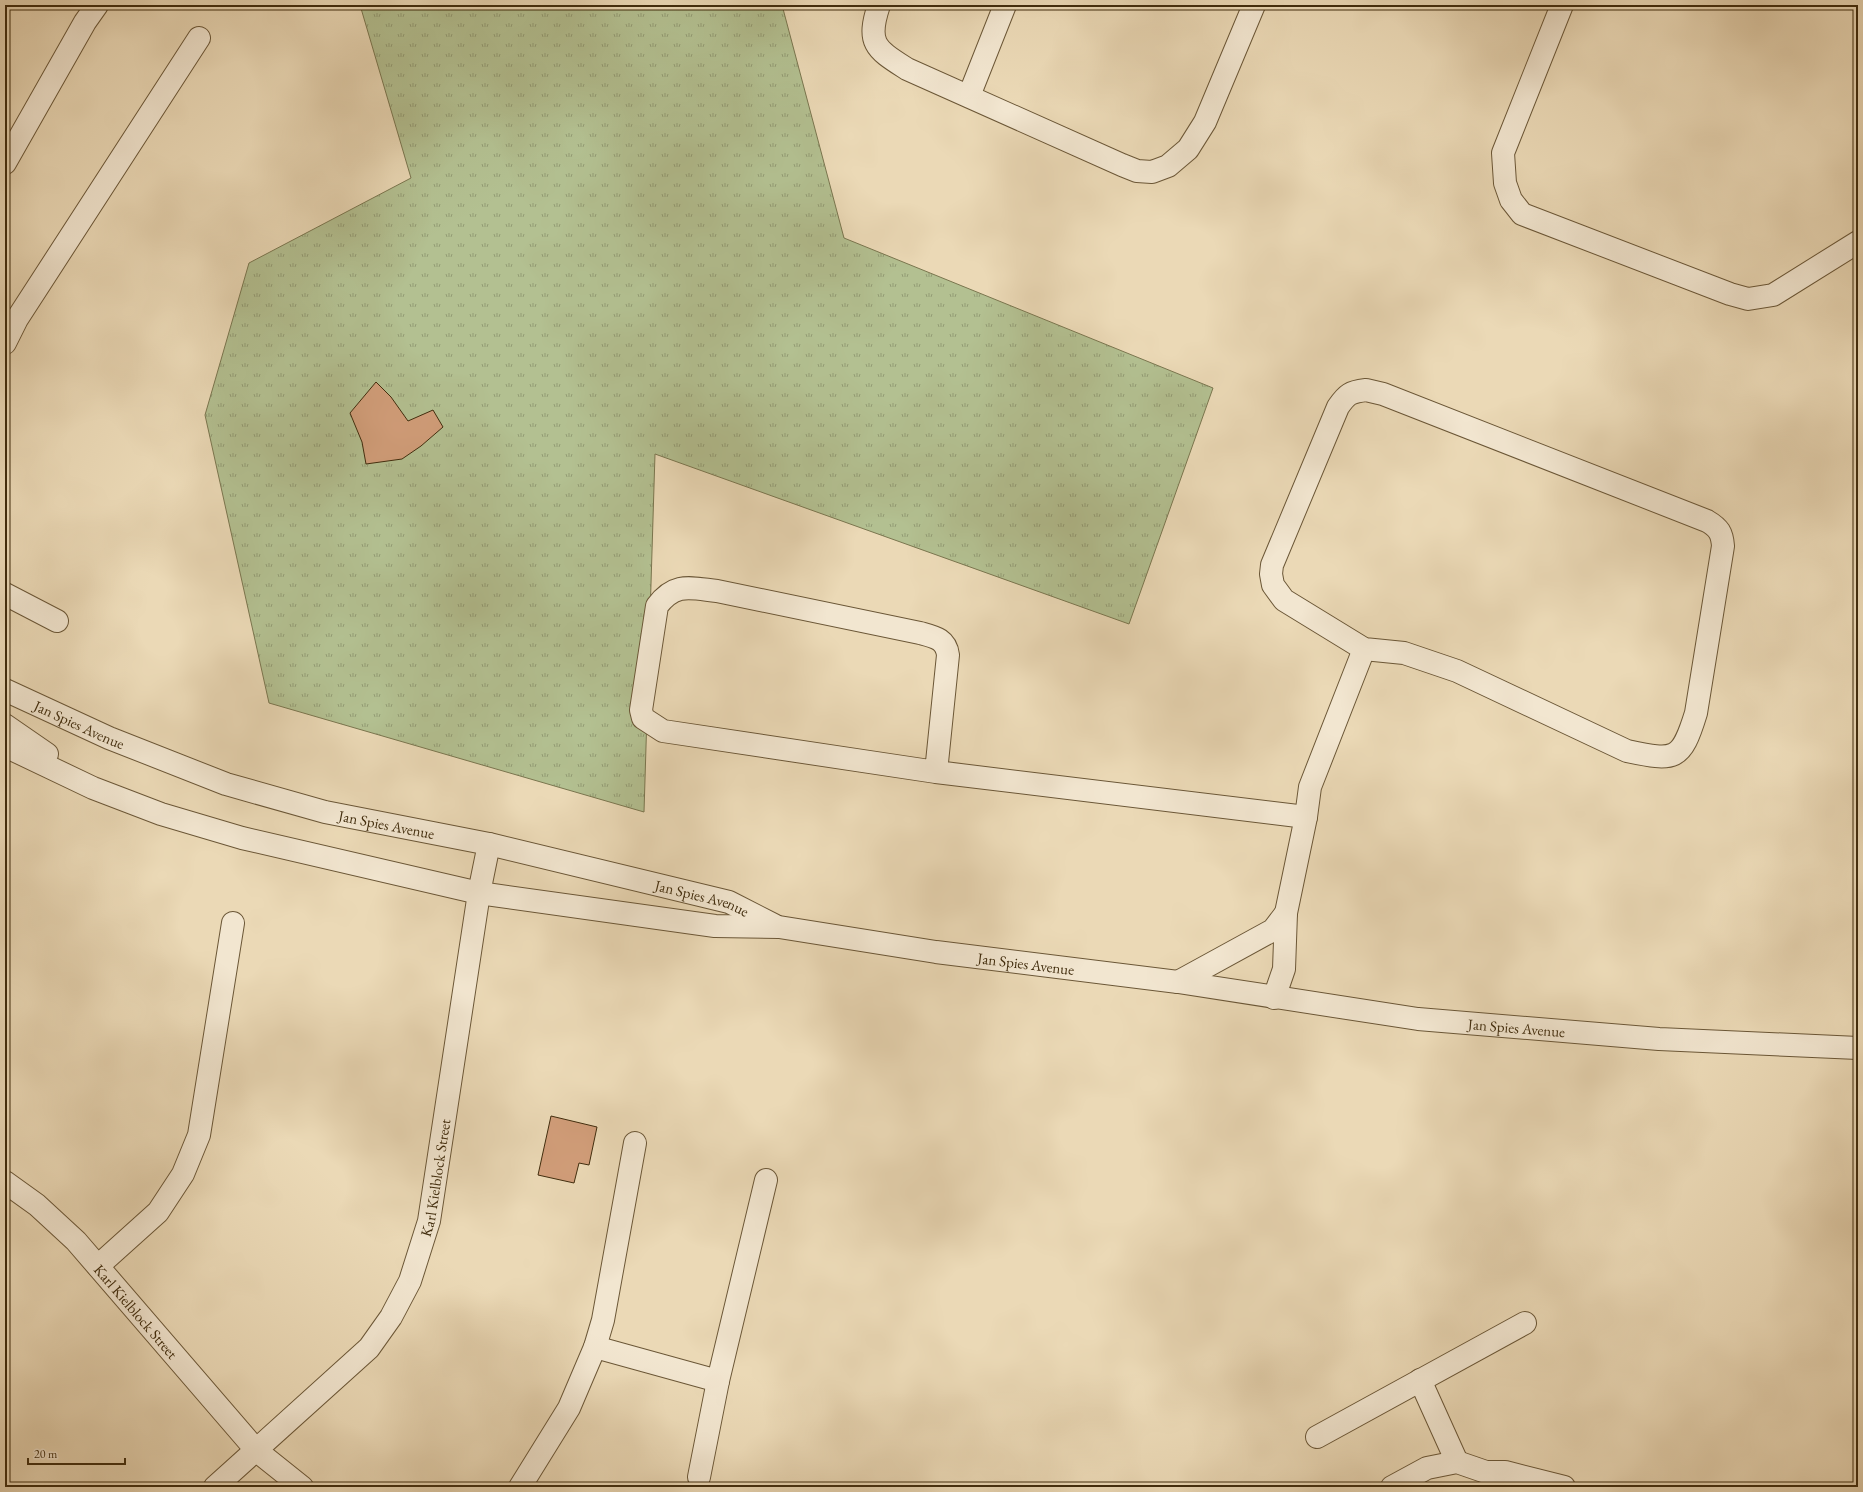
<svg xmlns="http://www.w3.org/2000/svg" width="1863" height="1492" font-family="'EB Garamond',serif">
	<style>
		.grass { fill: url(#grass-tufts); stroke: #7a764f }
		.building { fill: #d29e7a; stroke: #402c0d }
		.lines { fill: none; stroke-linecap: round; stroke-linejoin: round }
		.minor-casing { stroke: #6b5737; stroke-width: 24 }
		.minor { stroke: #f2e6d0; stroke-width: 22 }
		.labels { text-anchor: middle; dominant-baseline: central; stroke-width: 3; stroke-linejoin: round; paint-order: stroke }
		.street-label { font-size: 15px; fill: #402c0d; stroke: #f2e6d0 }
	</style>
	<defs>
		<pattern id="grass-tufts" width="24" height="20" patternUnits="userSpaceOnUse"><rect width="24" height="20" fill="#b3c091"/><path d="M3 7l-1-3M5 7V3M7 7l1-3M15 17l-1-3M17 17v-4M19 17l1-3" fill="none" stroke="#939c75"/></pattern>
	</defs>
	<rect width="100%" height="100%" fill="#ebd9b6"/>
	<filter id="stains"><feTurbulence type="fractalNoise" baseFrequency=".005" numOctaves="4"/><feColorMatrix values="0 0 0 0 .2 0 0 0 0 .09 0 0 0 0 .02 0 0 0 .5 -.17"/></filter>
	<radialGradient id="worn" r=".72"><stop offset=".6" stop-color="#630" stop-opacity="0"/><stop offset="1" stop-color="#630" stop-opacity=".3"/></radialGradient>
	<!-- grass -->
	<path class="grass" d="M360,5H782L844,238L1213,388L1129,624L655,454L644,812L269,703L205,415L249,263L411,178Z"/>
	<!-- building -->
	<path class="building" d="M376,382L391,397L408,421L433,410L443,427L421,446L402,459L366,464L362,442L350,413Z
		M551,1116L597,1127L589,1165L579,1163L574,1183L538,1175Z"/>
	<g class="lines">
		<defs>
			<g id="minor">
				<path d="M879,5C866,44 876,49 907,69L1122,165L1137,171L1152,172L1168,166L1188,149L1205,122L1254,5"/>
				<path d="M1562,5L1503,153L1505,183L1511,200L1522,214L1730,294L1748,299L1773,295L1858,242"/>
				<path d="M969,96L1005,5"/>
				<path d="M5,163L85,22L97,5"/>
				<path d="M5,343L17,319L199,38"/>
				<path d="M1366,390L1383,394L1707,521C1719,528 1722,533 1723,546L1696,713C1681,762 1675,761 1627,751L1457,671L1404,653L1364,649L1284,600L1273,585L1271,574L1272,565L1338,407C1347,394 1350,392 1366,390Z"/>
				<path d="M5,594L57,621"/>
				<path id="s1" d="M5,690L109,738L226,784L325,812L489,844L729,902L774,925"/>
				<path d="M5,725L47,754"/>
				<path id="s2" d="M5,746L93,788L161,814L242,838L479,893L715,926L779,927L936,952L1178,982L1418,1019L1659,1039L1858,1048"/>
				<path d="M936,772L948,655C946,639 935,637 920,633L717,591C690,588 675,582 657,606L641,710L643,718L663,731L936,772L1306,817"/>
				<path d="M1178,982L1273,930L1286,913"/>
				<path d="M1274,998L1284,969L1286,913L1306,817L1310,787L1364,649"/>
				<path id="s3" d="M5,1182L37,1205L76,1241L257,1451L302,1487"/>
				<path d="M98,1266L158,1212L183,1174L199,1135L233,923"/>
				<path d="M595,1347L718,1381"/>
				<path d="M1420,1380L1457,1462"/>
				<path d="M1317,1437L1525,1323"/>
				<path d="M699,1477L718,1381L766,1180"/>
				<path id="s4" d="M215,1487L369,1348L391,1317L410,1281L429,1221L479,893L489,844"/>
				<path d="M520,1487L569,1408L595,1347L603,1320L635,1143"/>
				<path d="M1392,1487L1427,1468L1457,1462L1486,1472H1505L1564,1487"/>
			</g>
		</defs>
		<!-- minor casing -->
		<use href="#minor" class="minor-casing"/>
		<!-- minor -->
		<use href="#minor" class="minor"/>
	</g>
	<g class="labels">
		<!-- street labels -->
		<g class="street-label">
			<text stroke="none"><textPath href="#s1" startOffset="82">Jan Spies Avenue</textPath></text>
			<text stroke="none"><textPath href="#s1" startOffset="406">Jan Spies Avenue</textPath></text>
			<text stroke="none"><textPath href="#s1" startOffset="730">Jan Spies Avenue</textPath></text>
			<text stroke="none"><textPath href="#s2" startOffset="1050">Jan Spies Avenue</textPath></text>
			<text stroke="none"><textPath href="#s2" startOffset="1545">Jan Spies Avenue</textPath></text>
			<text stroke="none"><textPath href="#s4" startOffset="393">Karl Kielblock Street</textPath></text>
			<text stroke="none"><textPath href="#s3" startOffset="185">Karl Kielblock Street</textPath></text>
		</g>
	</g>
	<!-- margin -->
	<rect width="1863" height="1492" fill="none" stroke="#ebd9b6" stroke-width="20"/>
	<rect x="6" y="6" width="1851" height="1480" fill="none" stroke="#402c0d" stroke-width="2"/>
	<rect x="10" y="10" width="1843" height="1472" fill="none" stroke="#402c0d"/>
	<!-- scale -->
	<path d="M28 1458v6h97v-6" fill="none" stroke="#402c0d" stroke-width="2"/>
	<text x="34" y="1458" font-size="12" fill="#402c0d" stroke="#f2e6d0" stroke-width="3" paint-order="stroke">20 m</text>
	<rect width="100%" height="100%" filter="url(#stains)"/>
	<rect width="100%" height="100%" fill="url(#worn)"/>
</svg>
